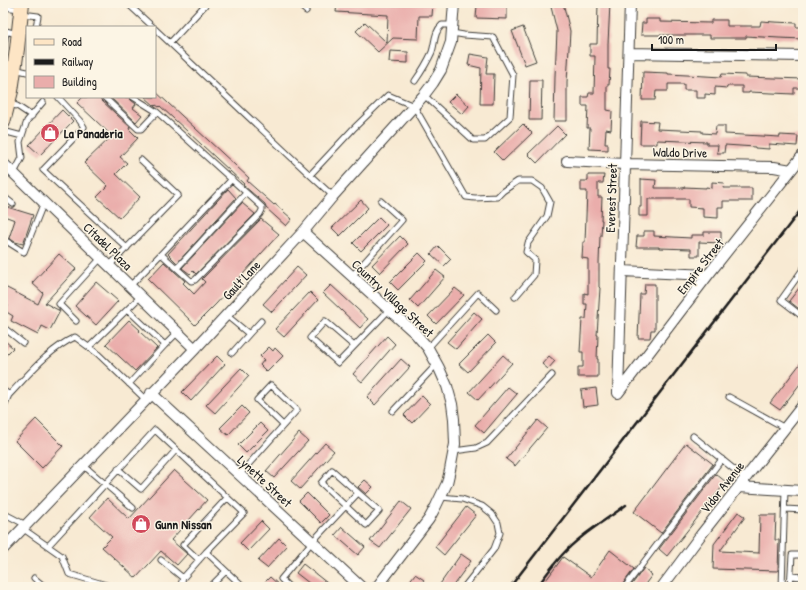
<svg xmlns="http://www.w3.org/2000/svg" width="806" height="590" font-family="'Patrick Hand',sans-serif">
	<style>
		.building { fill: #eaadab }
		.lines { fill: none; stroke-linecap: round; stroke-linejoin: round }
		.lane-casing { stroke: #3d3b37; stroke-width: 7 }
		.street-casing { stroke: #3d3b37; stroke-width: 12 }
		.secondary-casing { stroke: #3d3b37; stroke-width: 16 }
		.lane { stroke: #fff; stroke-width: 5 }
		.street { stroke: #fff; stroke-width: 10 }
		.secondary { stroke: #fde5c5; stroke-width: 14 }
		.rail { stroke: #1c1c1c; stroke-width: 2.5 }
		.labels { text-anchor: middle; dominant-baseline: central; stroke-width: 3; stroke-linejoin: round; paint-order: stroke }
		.poi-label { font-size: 13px; font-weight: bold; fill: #1c1c1c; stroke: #fcf5e5; text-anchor: start }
		.street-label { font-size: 13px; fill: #1c1c1c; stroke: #fcf5e5 }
	</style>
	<rect width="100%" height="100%" fill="#fcf5e5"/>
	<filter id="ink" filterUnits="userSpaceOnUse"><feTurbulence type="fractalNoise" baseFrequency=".025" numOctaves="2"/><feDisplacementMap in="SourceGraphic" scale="8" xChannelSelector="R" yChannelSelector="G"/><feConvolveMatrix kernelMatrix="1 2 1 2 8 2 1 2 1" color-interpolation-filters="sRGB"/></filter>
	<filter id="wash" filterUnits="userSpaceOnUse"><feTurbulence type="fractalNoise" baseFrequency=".012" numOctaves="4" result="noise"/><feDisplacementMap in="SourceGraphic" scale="16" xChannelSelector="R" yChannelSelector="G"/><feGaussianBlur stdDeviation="0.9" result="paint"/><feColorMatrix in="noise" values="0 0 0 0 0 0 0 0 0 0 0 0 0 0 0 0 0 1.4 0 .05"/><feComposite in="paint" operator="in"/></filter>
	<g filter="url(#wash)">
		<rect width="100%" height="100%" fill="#f8ead3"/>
		<g id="blocks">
			<!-- building -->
			<path class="building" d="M337,3H433L432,16H419L418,39L393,38L378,52L356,31L365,22L387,43L388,15L336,12Z
				M550,3H563L570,31L567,82V121H554L555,76L557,31Z
				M598,3H610L608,44V69H610L609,85H607V110L612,111L611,130L606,129L605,144H608V150L589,149L590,128H587L588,106H582V97H588L589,93H594L595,56H590V44H597Z
				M477,5L507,6V19L476,18Z
				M646,19H660V22L711,23V20H727V26H760L761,21L774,22L796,23V27H803V39L779,38L746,36V38H710V35H641L642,23H646Z
				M523,27L536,61L525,65L512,31Z
				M390,51L408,52V63L389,62Z
				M470,54L488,57L486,74H494L493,104H480L481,68L468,65Z
				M643,72L668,73V74L705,76L721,77L722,74L746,75V77L803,79V88H794V94L749,92V93H742V86H727V88L715,87V95L705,94V98H696V90H684V84H668V91H656L655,100H642Z
				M530,80H542L541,120H529Z
				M155,91L249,178L247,181L274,205L275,204L292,219L286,226L266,208L265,204L243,185L244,184L160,106L159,107L156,105L155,106L145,97H155Z
				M456,94L469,106L462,114L448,102Z
				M83,97H100L101,100L130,127L129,129L138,138L120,157L127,163L116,174L140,197L120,218L97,197L108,186L84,163L112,136L77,103Z
				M110,97H129L131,100L136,104L133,108L142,115L136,122Z
				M62,110L73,121L40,155L29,145Z
				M641,121L658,122L657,129L702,131V133L715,134L716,126H725V134L780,137V135L798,136L797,146L769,144V149L755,148V147L725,145L724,153H717L718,145H707V142L657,140V144H640Z
				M523,124L532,133L503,161L494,152Z
				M557,126L565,134L537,163L528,154Z
				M588,175H604L603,183H598V197H602L601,220H602L601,236H600L599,263V287L600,288L597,335H598L597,359H598V377H578V367H583V352H580L582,319H586L587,304H584V293L588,294V259L582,258L583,242H585L587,191H581V181H588Z
				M641,179L656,180L655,188H684V187L706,188V187L712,188V182L724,183L723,188H752V201H723V207H718V218L703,217V208L689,207V199H648V216H639V207H641Z
				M228,189L236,198L177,263L168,254Z
				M361,200L368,208L340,236L332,228Z
				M242,203L255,214L196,274L193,271L190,274L182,268Z
				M7,207L33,215L23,244L15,242L9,238L15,220L4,216Z
				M379,217L387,225L361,251L353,243Z
				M261,219L279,234L216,304L195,325L148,279L164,262L185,281L183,283L194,294L205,282L202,279Z
				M644,231H654V236L691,238V235H704V232H721V243L699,242V256H691V249L659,248V247H636L637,236H644Z
				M400,236L408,244L380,273L372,265Z
				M438,246L451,259L444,266L431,254Z
				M419,253L427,261L398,290L390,282Z
				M59,254L76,269L45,303L60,311L50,330L42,326L38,335L11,321L13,316L5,311L8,305L3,303V286L38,304L43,293L32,283Z
				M297,267L306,275L272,312L263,304Z
				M436,270L445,277L418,308L410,300Z
				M96,282L118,301L96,325L75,306Z
				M803,283V312L789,301Z
				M645,284H655V330H651L650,338H638L640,294H644Z
				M331,285L368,319L360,328L323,293Z
				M455,288L464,295L436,324L428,316Z
				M310,292L318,300L284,337L275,329Z
				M474,312L482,319L456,349L447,342Z
				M129,320L140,330L139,331L157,348L135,371L106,344Z
				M488,335L496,343L468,372L459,364Z
				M387,336L395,344L362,382L353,374Z
				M3,339L13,348L3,358Z
				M269,347L273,351L275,348L283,356L267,372L260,365L264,360L260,356Z
				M503,355L512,363L478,400L469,392Z
				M217,356L225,364L191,401L182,392Z
				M549,356L555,361L548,369L542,364Z
				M401,359L410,367L375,405L367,397Z
				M803,360V380L780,410L770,403Z
				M241,368L249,376L215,413L206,405Z
				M508,387L517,394L484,433L475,425Z
				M596,388L598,405L583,407L581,390Z
				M422,396L430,404L412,423L404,415Z
				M242,406L249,413L228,435L220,428Z
				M36,419L63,446L42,468L15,441Z
				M538,420L547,428L515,466L506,459Z
				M260,423L268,431L246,453L238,445Z
				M299,433L308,441L274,478L266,471Z
				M325,443L334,451L300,489L291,481Z
				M686,443L713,464L661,533L634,512Z
				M174,470L207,500L171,540L187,554L177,565L161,551L136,578L102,547L112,537L90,517L107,498L129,519Z
				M716,474L726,482L667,556L659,549Z
				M365,480L373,487L366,494L358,487Z
				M307,493L329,515L321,523L299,501Z
				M401,501L411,509L380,548L370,541Z
				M466,507L476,515L444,555L435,547Z
				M738,512L745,517L720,551L759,553L760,515H776L775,540H779L778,571L713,569L714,544Z
				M261,521L269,529L248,551L240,543Z
				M342,527L365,547L358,555L335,535Z
				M279,538L287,546L267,568L258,561Z
				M610,550L634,569L622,585L621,587H541L563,557L591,577Z
				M461,554L471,561L452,587H438Z
				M303,564L327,583L324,587H314L296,573Z
				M644,568L652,575L643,587H630Z
				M415,574L424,580L419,587H405Z
				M270,577L281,587H266L263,584Z"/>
		</g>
	</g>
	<g filter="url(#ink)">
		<use href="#blocks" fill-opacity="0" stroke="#3d3b37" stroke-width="1"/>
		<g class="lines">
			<defs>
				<path id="lane" d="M127,3L153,27
					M297,3L306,11
					M3,7L20,9
					M22,14L38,16L36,27
					M155,29L310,175L333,196
					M170,43L207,3
					M3,56L6,31L17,34
					M14,69L27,72
					M415,81C422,71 427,63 432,52C435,43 434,32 442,25H453
					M424,95L473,140H485L510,117L513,75L493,37L464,35L452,33
					M58,97L80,121L84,127L72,140L43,170L127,248
					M104,97L138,129H141L157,112
					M8,104L17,106L32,116
					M3,131L22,136
					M14,173L22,158L20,142L27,121L43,102
					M310,175L353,129L388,95L414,106L466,197L475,198L497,197L503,191L518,181H532L542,188L550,202L547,216L528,243L526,252L535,260L534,275L515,297
					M3,196L13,204
					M3,239L22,251L24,252L44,202
					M161,254L232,179
					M109,266L178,195L141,160
					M177,268L246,193
					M803,269L781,300L803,317
					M352,276L402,220L381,201
					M130,286L161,254L191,281L195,280L260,214L262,210V207L157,112L133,97
					M128,310L165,345
					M226,315L249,334L232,353
					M76,321L59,304L101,258
					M3,327L23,343
					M249,334L261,321
					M354,346L325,321L310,338L338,363L389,310
					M89,347L141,296
					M428,348L478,293L496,310
					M129,384L165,345L178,332
					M3,390L9,395L3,408
					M9,395C29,374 49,349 75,337L98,354L145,399
					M729,397L785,428
					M393,411L437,364
					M693,436L746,479
					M454,451L476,448L487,443L552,375
					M83,465L133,508
					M118,469L141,489L176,450
					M332,470L379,511L366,525L321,483Z
					M239,475L297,410L271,385L257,400L283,425
					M441,497L462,499L482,506L492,514L498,523L500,533L494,549L464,587
					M785,509L803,510
					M3,513L26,525
					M22,528L62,556L69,574L113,587
					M48,546L155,430L244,513L206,552L243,587
					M161,560L183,578
					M199,560L183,545L227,498
					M791,576L803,577
					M34,578L45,587
					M180,587L183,578L206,552
					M210,587L226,571
					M289,587L281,579L312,542L358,493
					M625,587L722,459
					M782,587L785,490
					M790,587L792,555H803"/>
				<path id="street" d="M629,53L803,56
					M567,161L625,164L774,167L791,170
					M3,163L195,349
					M303,232L415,333L428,348L439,368L447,386L452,404L454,419L455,444L450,470L447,483L436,506L429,519L377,587
					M622,271L708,275
					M151,393L361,587
					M618,393L630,3
					M618,393L708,275L803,155
					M739,487L803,491
					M3,549L195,349L303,232L333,196L368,157L424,95L433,83L441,70L451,42L454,3
					M662,587L700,536L803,405"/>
				<path id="secondary" d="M3,122L11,91L17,49L22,3"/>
			</defs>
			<!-- lane casing -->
			<use href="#lane" class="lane-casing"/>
			<!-- street casing -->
			<use href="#street" class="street-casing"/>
			<!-- secondary casing -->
			<use href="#secondary" class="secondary-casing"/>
			<!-- lane -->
			<use href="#lane" class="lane"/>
			<!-- street -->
			<use href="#street" class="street"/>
			<!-- secondary -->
			<use href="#secondary" class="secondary"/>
			<!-- rail -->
			<path class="rail" d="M510,587L803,207
				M537,587C545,576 553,565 562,555C580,535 605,521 626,505"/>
		</g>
	</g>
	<!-- icons -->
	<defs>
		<symbol id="shop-disc" viewBox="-11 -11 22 22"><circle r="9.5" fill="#d1495b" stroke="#fcf5e5"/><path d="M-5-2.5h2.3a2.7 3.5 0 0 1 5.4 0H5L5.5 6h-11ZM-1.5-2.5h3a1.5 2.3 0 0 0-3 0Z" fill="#fff"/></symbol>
	</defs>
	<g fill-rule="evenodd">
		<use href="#shop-disc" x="39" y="122" width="22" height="22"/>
		<use href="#shop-disc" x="130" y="513" width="22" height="22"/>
	</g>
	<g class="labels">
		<!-- poi labels -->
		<g class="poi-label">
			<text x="64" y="133">La Panaderia</text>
			<text x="155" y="524">Gunn Nissan</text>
		</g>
		<!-- street labels -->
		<g class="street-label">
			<text transform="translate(680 152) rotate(1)">Waldo Drive</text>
			<text transform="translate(611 198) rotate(-88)">Everest Street</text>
			<text transform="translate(108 246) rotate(44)">Citadel Plaza</text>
			<text transform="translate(700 266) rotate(-52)">Empire Street</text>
			<text transform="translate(241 280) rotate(-47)">Gault Lane</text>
			<text transform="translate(393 298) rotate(43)">Country Village Street</text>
			<text transform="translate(265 481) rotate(43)">Lynette Street</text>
			<text transform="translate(722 487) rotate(-52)">Vidor Avenue</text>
		</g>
	</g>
	<!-- margin -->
	<rect width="806" height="590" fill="none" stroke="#fcf5e5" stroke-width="16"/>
	<!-- legend -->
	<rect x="26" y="26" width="130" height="72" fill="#fcf5e5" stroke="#a29e95"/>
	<rect x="34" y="39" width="20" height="6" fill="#fde5c5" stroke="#a29e95"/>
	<text x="62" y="46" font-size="12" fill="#1c1c1c">Road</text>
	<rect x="34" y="59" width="20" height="6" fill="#1c1c1c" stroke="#a29e95"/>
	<text x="62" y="66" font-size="12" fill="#1c1c1c">Railway</text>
	<rect x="34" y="76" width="20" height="12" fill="#eaadab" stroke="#a29e95"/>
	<text x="62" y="86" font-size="12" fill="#1c1c1c">Building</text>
	<!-- scale -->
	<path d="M652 44v6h124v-6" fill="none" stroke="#1c1c1c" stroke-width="2"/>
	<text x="658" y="44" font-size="12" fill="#1c1c1c" stroke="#fcf5e5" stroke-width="3" paint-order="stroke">100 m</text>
</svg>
